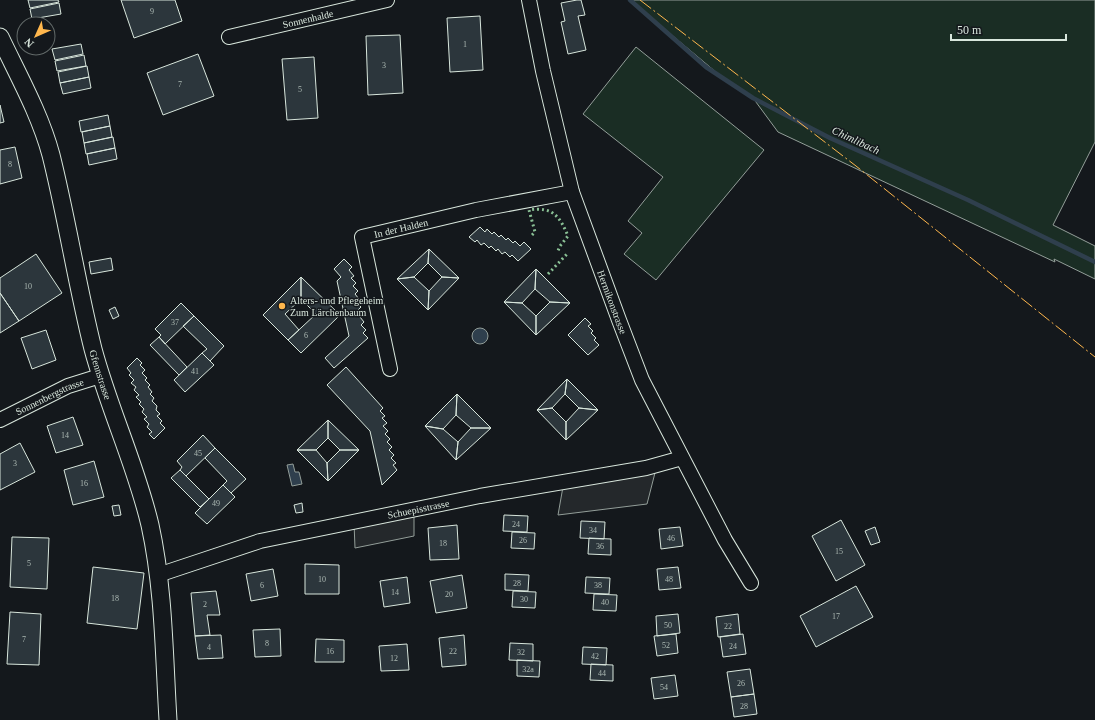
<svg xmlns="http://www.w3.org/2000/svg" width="1095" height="720" font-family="Georgia,serif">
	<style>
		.green { fill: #1a2d24; stroke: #939e99 }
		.parking { fill: #24282b; stroke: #939e99 }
		.water { fill: #2f3f4d; stroke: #939e99 }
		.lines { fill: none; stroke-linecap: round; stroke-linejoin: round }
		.stream { stroke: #2f3f4d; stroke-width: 4.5 }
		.building { fill: #2c363c; stroke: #d8e6dc }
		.minor-casing { stroke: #d8e6dc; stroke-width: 16 }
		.tertiary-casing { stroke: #d8e6dc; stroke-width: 19 }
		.minor { stroke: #14181c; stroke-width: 14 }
		.tertiary { stroke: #14181c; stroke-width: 17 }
		.hedge { stroke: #8ac095; stroke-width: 3; stroke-dasharray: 2 3; stroke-linecap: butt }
		.power { stroke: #ffb74d; stroke-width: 1; stroke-dasharray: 14 3 2 3; stroke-linecap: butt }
		.poi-dot { fill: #ffb74d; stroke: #14181c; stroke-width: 1.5 }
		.labels { text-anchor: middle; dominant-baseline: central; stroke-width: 3; stroke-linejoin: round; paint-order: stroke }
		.number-label { font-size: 8px; fill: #adbab4 }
		.street-label { font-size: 10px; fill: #d8e6dc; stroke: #14181c }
		.poi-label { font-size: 10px; fill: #d8e6dc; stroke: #14181c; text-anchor: start }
		.water-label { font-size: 11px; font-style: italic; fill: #d8e6dc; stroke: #14181c }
	</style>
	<rect width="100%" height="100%" fill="#14181c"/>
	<!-- green -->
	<path class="green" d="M630,0H1095V142L1053,225L1095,246V279L1054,259L1055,262L778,132L753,98L729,83Z
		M636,47L764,150L656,280L624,254L642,233L628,221L663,177L583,114Z"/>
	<!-- parking -->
	<path class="parking" d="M657,465L647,504L558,515L564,481Z
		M414,509V536L355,548L354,523Z"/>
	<!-- water -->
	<path class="water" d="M472 336a8 8 0 1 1 16 0a8 8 0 1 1-16 0Z
		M293,464L295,472H299L302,484L292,486L287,465Z"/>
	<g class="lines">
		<!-- stream -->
		<path class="stream" d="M630,0L706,67L753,98L830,138L968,200L1095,262"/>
	</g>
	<!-- building -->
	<path class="building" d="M28,0H58L59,2L30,8Z
		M121,0H175L182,21L134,38Z
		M577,0H581L585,15L578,16L586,50L568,54L561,22L565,21L561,3Z
		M59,3L61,14L32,19L30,9Z
		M480,16L483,70L450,72L447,18Z
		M400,35L403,93L368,95L366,36Z
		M81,44L83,54L55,60L52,49Z
		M198,54L214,96L163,115L147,73Z
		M84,55L86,66L57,71L55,61Z
		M314,57L318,118L287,120L282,59Z
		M87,66L89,77L60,83L58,72Z
		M89,77L91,88L63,94L60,83Z
		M0,105L4,122L0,123Z
		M108,115L110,126L81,132L79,121Z
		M110,126L112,137L84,143L82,132Z
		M113,137L115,148L86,154L84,143Z
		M15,147L22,178L0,184V150Z
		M115,148L117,159L89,165L87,154Z
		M480,227L485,232L487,229L492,234L494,232L499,237L501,235L506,240L508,238L513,243L515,241L520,246L524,242L531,249L518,261L512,255L510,257L505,252L502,254L498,249L496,251L491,246L489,248L484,243L481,245L477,240L475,242L469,237Z
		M429,249L428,263L414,277L397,279Z
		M429,249L459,278L442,277L428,263Z
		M36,254L62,293L19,321L0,293V278Z
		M111,258L113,270L91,274L89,262Z
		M344,259L352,267L349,270L354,276L351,278L356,283L353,286L358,291L355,294L359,299L356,302L361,307L358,310L363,315L360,317L364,322L361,325L366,330L363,333L368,338L334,368L325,358L349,336L337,281L341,277L334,269Z
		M536,269L535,289L522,303L504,302Z
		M536,269L570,303L550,302L535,289Z
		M301,277L340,315L316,314L301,299Z
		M301,277V299L285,314L299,330L288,340L263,315Z
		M414,277L429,291L428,310L397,279Z
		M442,277L459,278L428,310L429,291Z
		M0,293L19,321L0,333Z
		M504,302L522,303L536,316V335Z
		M550,302L570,303L536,335V316Z
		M181,303L194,316L165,344L159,337L161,335L155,329Z
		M115,307L119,316L113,319L109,310Z
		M316,314L340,315L301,353L288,340Z
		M194,316L224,346L210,361L202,353L207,349L183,326Z
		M585,318L591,324L588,326L593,331L591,333L596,338L594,340L599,345L588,355L568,335Z
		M46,330L56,360L32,369L21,338Z
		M159,337L187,367L179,375L150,345Z
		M202,353L214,365L185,392L174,380Z
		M137,358L142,363L140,365L145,370L142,373L147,378L145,380L150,385L148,387L152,392L150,394L154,398L152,401L157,406L156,410L160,414L157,416L162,421L160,423L165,428L154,439L149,434L152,432L147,427L149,424L144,419L147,417L142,412L144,409L139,404L141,402L136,397L139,395L134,390L136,387L131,383L134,380L129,375L131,373L127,368Z
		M346,367L383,408L380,411L385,416L382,418L387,423L383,426L388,431L385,434L390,439L387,442L392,447L389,450L394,455L391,458L396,463L393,465L397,470L382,485L370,431L327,385Z
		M567,379L565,394L552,408L537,410Z
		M567,379L598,410L579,408L565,394Z
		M457,394L491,428H471L456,415Z
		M457,394L456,415L443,429L425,426Z
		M552,408L566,422V440L537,410Z
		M579,408L598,410L566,440V422Z
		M73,417L83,445L56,453L47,426Z
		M328,420V438L316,450H297Z
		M328,420L359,450H340L328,438Z
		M425,426L443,429L458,442L456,460Z
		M471,428H491L456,460L458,442Z
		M203,435L215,448L186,476L180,470L182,467L177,461Z
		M20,443L35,472L0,490V454Z
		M215,448L246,479L231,493L223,485L227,481L205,458Z
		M297,450H316L327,463L328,481Z
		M340,450H359L328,481L327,463Z
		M94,461L104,497L73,505L64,470Z
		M180,470L209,499L200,507L171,478Z
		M223,485L235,497L207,524L195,513Z
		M302,503L303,512L296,513L294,505Z
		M119,505L121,515L114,516L112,506Z
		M504,515L528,516L527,532L503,531Z
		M841,520L865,565L836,581L812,536Z
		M581,521L605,522L604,539L580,538Z
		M457,525L459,559L430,560L428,528Z
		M680,527L683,546L661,549L659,529Z
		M875,527L880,542L871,545L865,531Z
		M512,532L535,533L534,549L511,548Z
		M12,537L49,538L47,589L10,587Z
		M589,538L611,539V555L588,554Z
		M305,564L339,565V594H305Z
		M93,567L144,573L137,629L87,623Z
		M678,567L681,588L659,590L657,569Z
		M273,569L278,596L251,601L246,574Z
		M505,574L529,575L528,591L505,590Z
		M462,575L467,608L436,613L430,581Z
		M407,577L410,603L384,607L380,581Z
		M586,577L610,578L609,594L585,593Z
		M856,586L873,617L816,647L800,616Z
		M216,591L220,615H207L210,635L195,636L191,593Z
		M513,591L536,592L535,608L512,607Z
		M594,594L617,595L616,611L593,610Z
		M10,612L41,614L39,665L7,664Z
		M678,614L680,633L657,636L656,616Z
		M738,614L740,634L718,637L716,617Z
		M280,629L281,656L255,657L253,630Z
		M676,634L678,653L657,656L654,636Z
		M743,634L746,654L723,657L720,637Z
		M221,635L223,658L198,659L195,636Z
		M464,635L466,665L442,667L439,638Z
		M316,639L344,640V662H315Z
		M510,643L533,644V661L509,660Z
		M407,644L409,670L381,671L379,646Z
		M583,647L607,648L606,665L582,664Z
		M517,660L540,661L539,677L517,676Z
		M591,664L613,665V681L590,680Z
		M750,669L754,694L731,697L727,672Z
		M675,675L678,696L654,699L651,678Z
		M754,694L757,714L734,717L731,697Z"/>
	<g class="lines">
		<defs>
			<g id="minor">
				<path id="s1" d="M529,0L543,71L572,192L619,320L642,380L725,540L751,583"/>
				<path id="s2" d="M229,37L387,0"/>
				<path id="s3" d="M390,369L362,237L476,210L572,192"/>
				<path id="s4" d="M0,420L68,386L100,376"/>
				<path id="s5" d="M158,575L260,541L480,496L646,468L682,458"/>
			</g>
			<g id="tertiary">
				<path id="s6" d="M0,37C18,75 40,114 51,155C67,219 77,285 93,349C109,409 136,465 150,525C164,589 164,655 168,720"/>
			</g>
		</defs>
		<!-- minor casing -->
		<use href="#minor" class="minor-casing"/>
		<!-- tertiary casing -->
		<use href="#tertiary" class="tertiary-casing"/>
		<!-- minor -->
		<use href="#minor" class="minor"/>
		<!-- tertiary -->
		<use href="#tertiary" class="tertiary"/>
		<!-- hedge -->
		<path class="hedge" d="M532,235L535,232L529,210C553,206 560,217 568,236L560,246L557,253
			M548,274L567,254"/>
		<!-- power -->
		<path class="power" d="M640,0L856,166L1095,357"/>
	</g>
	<!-- markers -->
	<circle class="poi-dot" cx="282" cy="306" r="4"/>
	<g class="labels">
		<!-- number labels -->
		<g class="number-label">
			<text x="152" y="11">9</text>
			<text x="465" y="44">1</text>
			<text x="384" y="65">3</text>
			<text x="180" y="84">7</text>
			<text x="300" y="89">5</text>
			<text x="10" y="164">8</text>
			<text x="28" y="286">10</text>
			<text x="175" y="322">37</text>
			<text x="306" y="335">6</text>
			<text x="195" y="371">41</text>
			<text x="65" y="435">14</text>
			<text x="198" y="453">45</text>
			<text x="15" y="463">3</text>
			<text x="84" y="483">16</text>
			<text x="216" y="503">49</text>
			<text x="516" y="524">24</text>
			<text x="593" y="530">34</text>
			<text x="671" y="538">46</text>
			<text x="523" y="540">26</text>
			<text x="443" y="543">18</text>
			<text x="600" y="546">36</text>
			<text x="839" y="551">15</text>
			<text x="29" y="563">5</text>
			<text x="322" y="579">10</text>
			<text x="669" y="579">48</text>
			<text x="517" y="583">28</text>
			<text x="262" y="585">6</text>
			<text x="598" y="585">38</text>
			<text x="395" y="592">14</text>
			<text x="449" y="594">20</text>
			<text x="115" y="598">18</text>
			<text x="524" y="599">30</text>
			<text x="605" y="602">40</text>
			<text x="205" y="604">2</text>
			<text x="836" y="616">17</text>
			<text x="668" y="625">50</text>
			<text x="728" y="626">22</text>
			<text x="24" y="639">7</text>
			<text x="267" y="643">8</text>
			<text x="666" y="645">52</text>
			<text x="733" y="646">24</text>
			<text x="209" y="647">4</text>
			<text x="330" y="651">16</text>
			<text x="453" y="651">22</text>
			<text x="521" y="652">32</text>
			<text x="595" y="656">42</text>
			<text x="394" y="658">12</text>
			<text x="528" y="669">32a</text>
			<text x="602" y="673">44</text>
			<text x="741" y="683">26</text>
			<text x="664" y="687">54</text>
			<text x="744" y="706">28</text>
		</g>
		<!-- street labels -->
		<g class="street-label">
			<text stroke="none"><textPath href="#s2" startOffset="81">Sonnenhalde</textPath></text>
			<text stroke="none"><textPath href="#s3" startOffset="175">In der Halden</textPath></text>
			<text stroke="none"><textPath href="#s1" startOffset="314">Hermikonstrasse</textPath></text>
			<text stroke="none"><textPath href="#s6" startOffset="354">Gfennstrasse</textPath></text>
			<text stroke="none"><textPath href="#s4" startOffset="55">Sonnenbergstrasse</textPath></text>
			<text stroke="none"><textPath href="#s5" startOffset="269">Schuepisstrasse</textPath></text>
		</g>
		<!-- poi labels -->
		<g class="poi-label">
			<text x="290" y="300">Alters- und Pflegeheim<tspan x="290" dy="12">Zum Lärchenbaum</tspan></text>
		</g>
		<!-- water labels -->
		<g class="water-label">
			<text transform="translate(856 140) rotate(25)">Chimlibach</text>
		</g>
	</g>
	<!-- north arrow -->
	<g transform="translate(36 36) rotate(225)"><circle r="19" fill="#14181c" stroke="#626a69"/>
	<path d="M0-3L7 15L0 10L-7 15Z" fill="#ffb74d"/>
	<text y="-6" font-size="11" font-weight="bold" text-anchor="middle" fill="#d8e6dc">N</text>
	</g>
	<!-- scale -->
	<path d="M951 34v6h115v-6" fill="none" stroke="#d8e6dc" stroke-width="2"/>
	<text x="957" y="34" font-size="12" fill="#d8e6dc" stroke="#14181c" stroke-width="3" paint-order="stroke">50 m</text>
</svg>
